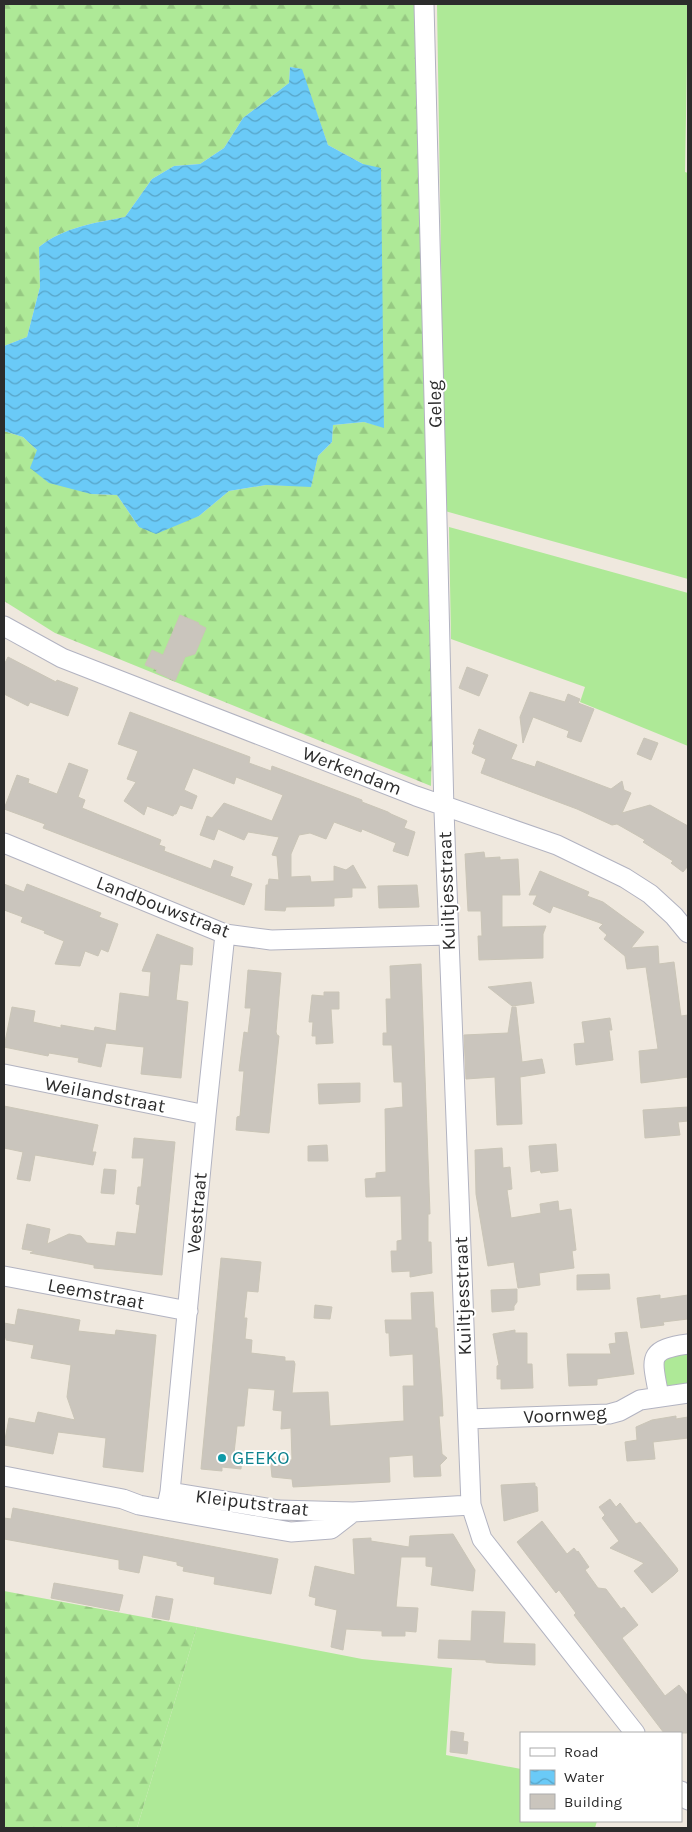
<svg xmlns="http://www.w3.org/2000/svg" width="692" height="1832" font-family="Karla,sans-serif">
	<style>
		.grass { fill: #aee997 }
		.forest { fill: url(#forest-firs) }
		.water { fill: url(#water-waves) }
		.building { fill: #cac5bd; stroke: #cac5b7 }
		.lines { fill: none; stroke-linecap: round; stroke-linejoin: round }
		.minor-casing { stroke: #b2b3c1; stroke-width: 21 }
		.minor { stroke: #fff; stroke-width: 19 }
		.culture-dot { fill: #0f9aa8; stroke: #fff; stroke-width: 2 }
		.labels { text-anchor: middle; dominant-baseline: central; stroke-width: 4; stroke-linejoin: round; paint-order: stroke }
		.street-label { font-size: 19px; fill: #2c2c2c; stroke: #fff }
		.culture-label { font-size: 19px; fill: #0d838f; stroke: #fff; text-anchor: start }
	</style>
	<defs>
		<pattern id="forest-firs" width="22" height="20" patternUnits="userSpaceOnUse" patternTransform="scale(1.25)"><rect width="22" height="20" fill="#aee997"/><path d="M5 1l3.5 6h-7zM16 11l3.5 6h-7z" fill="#96c882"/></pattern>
		<pattern id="water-waves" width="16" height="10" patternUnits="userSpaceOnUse" patternTransform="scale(1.25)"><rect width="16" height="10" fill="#6acaf7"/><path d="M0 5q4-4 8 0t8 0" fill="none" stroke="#57a4c8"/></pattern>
	</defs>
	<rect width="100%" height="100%" fill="#efe8de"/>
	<!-- grass -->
	<path class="grass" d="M437,4H688L685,172L688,173V579L445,511Z
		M449,527L688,593V746L580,702L585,687L451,639Z
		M688,1349V1386L670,1388L665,1385L661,1356Z
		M197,1627L362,1659L452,1668L446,1755L521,1769V1821H597L595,1828H137Z"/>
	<!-- forest -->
	<path class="forest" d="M4,4H416L435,619L431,786L55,633L4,601V431L23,437L37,450L91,494L117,495L139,527L199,516L229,491L266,485L311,486L318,456L332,442L333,425L364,422L384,427L363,164L328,145L301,69L290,67L289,83L243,118L224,148L200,164L174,166L152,179L125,217C95,223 64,227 39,247L40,287L27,337L4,346Z
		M4,1591L197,1627L137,1828H4Z"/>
	<!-- water -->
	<path class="water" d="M290,67L302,69L328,145L363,164L381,168L384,428L364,422L333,425L332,442L318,456L311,487L266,485L229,491L199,516L156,534L139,527L117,495L91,494L49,483L30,468L37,450L23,437L4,431V346L27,337L40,287L39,247C64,227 95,223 125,217L152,179L174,166L200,164L224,148L243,118L289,83Z"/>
	<!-- building -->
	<path class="building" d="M180,615L199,623L198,624L206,628L195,654L185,657L175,681L156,672L157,670L145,665L152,650L163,655Z
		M8,657L56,682L57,680L78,688L68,716L30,702L28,706L4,694V665Z
		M467,667L488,675L479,696L459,688Z
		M530,692L565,702L568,694L580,699L578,703L594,709L581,742L567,737L569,731L533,717L523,743L520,717Z
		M130,712L250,757L249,763L271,771L272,766L362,800V802L388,812L391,814L407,821L404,828L415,832L408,856L393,851L396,843L362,829L361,832L334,822L326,839L310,833L299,835L291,854V877L310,876L311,882L334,881V866L346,870L353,865L366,888H352V897L334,898V906L286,907L285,911L265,910L266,885H268L269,879L279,880L277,856L272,855L279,837L248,832L244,840L218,829L214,840L200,835L207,816L212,818L224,803L272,821L283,795L236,777L234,784L193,768L184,790L197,796L192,809L180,805L176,814H174L173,816L147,806L144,815L124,801L136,782L127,779L138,751L118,744Z
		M479,729L517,745L511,759L535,767L537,761L611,789L622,781L624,790L631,793L622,813L650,805L688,826V866L683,872L671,863L673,861L643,842L645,840L617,824L612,825L577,809L481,773L486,759L472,753L475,745L473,744Z
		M644,738L658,743L651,760L637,754Z
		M69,763L88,770L78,797L85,800L82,808L161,840L159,845L165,847L164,851L211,869L214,860L233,867L230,876L252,884L244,905L43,828L45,824L4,809L17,775L29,779L28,783L57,794Z
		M484,852L485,858L500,857V860L518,859L520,895H502V927L546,926L543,934V958L479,960L478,936H482L481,911H468L465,854Z
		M540,871L589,892L587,896L603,902L644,932L631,948L658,946L659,964L674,962L681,1016L688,1015V1077L641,1083L639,1051L658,1049L646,967L627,969L625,956L604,939L607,935L599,928L603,924L553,906L550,913L533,904L537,895H529Z
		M4,884L24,892L27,884L101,913L99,917L118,924L108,952L101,949L98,956L85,951L80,966L55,964L64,941L44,933L45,931L21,922L23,917L4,910Z
		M417,885L419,907L379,908L378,886Z
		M157,934L193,948L192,965L180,964L176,1000L188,1002L181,1078L141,1074L144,1047L106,1043L101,1067L78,1062L79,1058L49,1053L48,1056L4,1047L12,1007L35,1011L33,1022L61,1028V1025L94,1031L95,1027L116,1031L120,993L149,997L151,972L142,971Z
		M421,964L430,1214H428V1242H431L432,1273L410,1277V1271L392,1272L391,1251H397V1241L402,1240L401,1196L366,1197L365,1179L376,1178V1173L386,1172L385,1109L403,1107L402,1082H394L392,1045H383V1033H387L386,999H391L390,966Z
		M248,970L281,973L276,1032L277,1035L279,1036L269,1133L236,1130L237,1117L240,1116L244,1071H239L244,1032L248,1033L251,1008H245Z
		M531,982L534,1003L512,1006L488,987Z
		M324,992H339V1009H331L333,1043L316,1044V1036H312L313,1022H309L312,995L324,996Z
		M512,1007H516L522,1062L542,1059L545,1073L520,1077L522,1124L497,1125L495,1077L466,1079L464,1035L508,1033Z
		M610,1018L612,1030H609L613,1060L576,1065L574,1044L585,1043L582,1022Z
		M360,1083V1102L319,1104L318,1084Z
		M4,1106L98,1125L92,1152H96L93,1165L35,1155L30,1181L17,1179L23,1152L4,1148Z
		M688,1107V1121L678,1122L680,1135L645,1138L643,1110Z
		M134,1138L175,1142L162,1275L94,1268V1265L30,1253L34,1251L22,1249L27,1224L50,1229L47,1244L69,1234L81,1236L87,1243L115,1246L117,1232L136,1234L140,1205L136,1204L138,1187H141L144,1158H132Z
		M556,1144L558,1171L541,1173L540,1170L531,1172L529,1146Z
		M327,1145L328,1161H308V1146Z
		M502,1148L503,1168L510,1167L512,1189L507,1190L511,1218L541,1213L540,1204L558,1201L559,1211L571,1209L576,1250L572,1251L574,1268L539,1273L540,1285L518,1288L514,1262L488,1266L476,1194L475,1150Z
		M104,1169L116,1170L114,1194L101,1193Z
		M221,1258L261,1262L258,1292L247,1291L244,1318H247L245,1339L252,1340L251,1353L285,1357V1361H294L295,1364L292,1393L328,1392L330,1426L404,1421L403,1386H414L413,1354L390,1356L389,1333H386L385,1320H412L411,1293L433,1292L435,1328H437L442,1396L443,1416H439L442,1454L447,1458L440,1465L441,1476L414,1477L413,1455L389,1457L390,1482L293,1487L292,1479L272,1477L270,1457L292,1460L291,1428L281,1429L282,1411L273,1410L275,1390L248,1388L244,1426H237L234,1453L242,1454L241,1469L222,1467V1471L201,1469Z
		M609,1274L610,1289L577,1290V1275Z
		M517,1289V1302L514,1306V1310L492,1312L491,1290Z
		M660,1295V1299L688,1295V1319L663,1322L664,1325L641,1328L637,1298Z
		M315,1305L332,1307L330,1319L314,1318Z
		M18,1309L80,1320L78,1331L115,1335L116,1330L156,1335L143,1472L103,1467L106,1438L58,1432L53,1454L4,1445L9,1418L35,1423L38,1412L75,1420L67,1397L71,1365L31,1358L34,1345L6,1340V1338H4V1323L15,1325Z
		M515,1330V1333H527V1364H532L533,1388L501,1389V1379H497V1366L499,1365L493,1334Z
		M627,1332L634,1374L597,1379V1385L569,1386L567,1354H611L609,1344L616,1343L615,1333Z
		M676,1416V1419L688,1417V1438L653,1442L655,1459L627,1461L625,1442L637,1440L636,1427L652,1420Z
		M535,1483V1486L537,1487L538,1511L504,1521L501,1485Z
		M610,1499L616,1507L620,1503L636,1524L640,1522L677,1568L678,1571L674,1575L652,1593L634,1571L644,1563L610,1548L619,1541L602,1518L605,1515L599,1507Z
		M13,1508L278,1559L271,1594L214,1584L215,1577L183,1571L184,1567L177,1565V1562L143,1555L139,1573L119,1569V1560L4,1539V1518L11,1519Z
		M542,1521L567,1554L574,1548L577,1552L578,1551L589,1567L585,1570L598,1588L606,1589L621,1609L624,1607L638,1625L622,1638L665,1696L679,1685L688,1696V1733H664L574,1615L576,1613L559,1590L556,1593L517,1542Z
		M453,1534L475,1570L473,1591L431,1585L433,1567L426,1566V1557H401L396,1607L418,1608L416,1632L405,1631V1636H382V1631L346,1629L343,1650L331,1647L337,1610L315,1605L316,1598L309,1596L315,1566L355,1575L353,1539L371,1538V1541L409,1547L410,1536Z
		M54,1583L123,1595L119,1611L51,1598Z
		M156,1596L173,1599L169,1620L152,1617Z
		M472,1611L505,1612L503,1643L535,1644V1665L494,1663L486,1662V1660L438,1658L439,1640L471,1641Z
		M451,1731L464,1733L463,1741L468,1742L467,1754L450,1752Z"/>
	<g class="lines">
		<defs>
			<path id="minor" d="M424,4C433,273 436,542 444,811C451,1042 463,1273 471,1505L482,1539L635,1733
				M4,626L62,658L416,796L557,845L625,878L650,894L674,916L688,933
				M4,843L225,934L271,940L448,935
				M4,1074L206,1115
				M4,1276L188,1311
				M659,1397C653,1360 644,1350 688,1344
				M468,1419L609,1414L620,1411L640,1400L688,1393
				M4,1476L123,1499L139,1505L166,1510
				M170,1492L206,1115L225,934
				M353,1512L331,1529L291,1532L166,1510L170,1492L279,1510L353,1512L471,1505
				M681,1791L688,1800"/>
		</defs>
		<!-- minor casing -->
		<use href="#minor" class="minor-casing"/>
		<!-- minor -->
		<use href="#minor" class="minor"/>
	</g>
	<!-- markers -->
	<circle class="culture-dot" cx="222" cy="1458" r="5"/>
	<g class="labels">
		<!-- street labels -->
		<g class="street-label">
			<text transform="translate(435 404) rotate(-91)">Geleg</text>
			<text transform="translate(352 771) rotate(21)">Werkendam</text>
			<text transform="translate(447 891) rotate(-92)">Kuiltjesstraat</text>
			<text transform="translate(163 907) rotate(21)">Landbouwstraat</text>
			<text transform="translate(105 1095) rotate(11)">Weilandstraat</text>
			<text transform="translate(197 1213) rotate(-85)">Veestraat</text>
			<text transform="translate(96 1294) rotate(11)">Leemstraat</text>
			<text transform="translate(463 1296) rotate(-92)">Kuiltjesstraat</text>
			<text transform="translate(565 1415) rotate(-3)">Voornweg</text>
			<text transform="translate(252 1503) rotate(7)">Kleiputstraat</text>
		</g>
		<!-- culture labels -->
		<g class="culture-label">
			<text x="232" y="1458">GEEKO</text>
		</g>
	</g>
	<!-- border -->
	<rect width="692" height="1832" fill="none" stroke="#2c2c2c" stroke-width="10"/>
	<!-- legend -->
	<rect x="520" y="1732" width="162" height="90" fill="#ffffff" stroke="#ababab"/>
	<rect x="530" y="1748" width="25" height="8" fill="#ffffff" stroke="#ababab"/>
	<text x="564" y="1757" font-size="15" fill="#2c2c2c">Road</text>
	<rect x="530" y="1770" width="25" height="15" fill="url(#water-waves)" stroke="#ababab"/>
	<text x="564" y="1782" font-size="15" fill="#2c2c2c">Water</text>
	<rect x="530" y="1794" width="25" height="15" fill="#cac5bd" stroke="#ababab"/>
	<text x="564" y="1807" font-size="15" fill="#2c2c2c">Building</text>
</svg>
